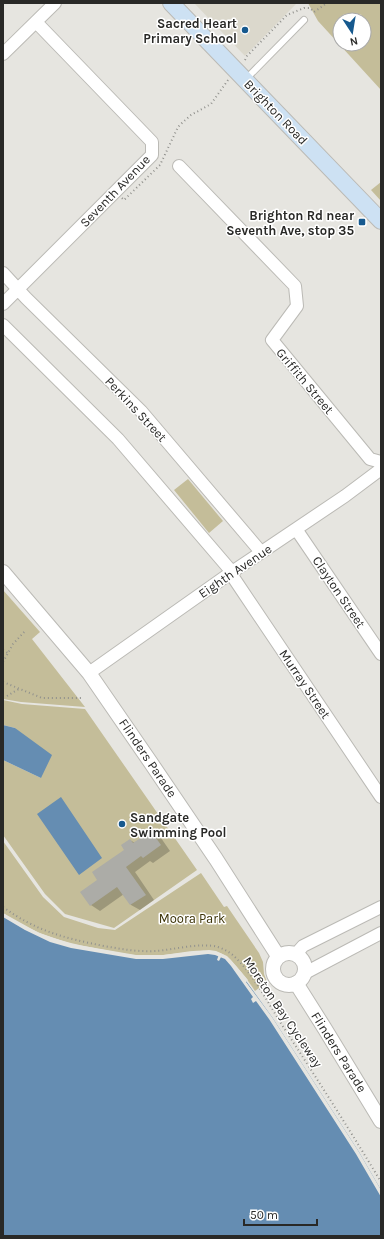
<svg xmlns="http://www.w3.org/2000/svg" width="384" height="1239" font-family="Karla,sans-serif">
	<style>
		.built { fill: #dbd8cc }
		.green { fill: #c4bd99; fill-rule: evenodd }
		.water { fill: #658db2 }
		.pier { fill: #e6e5e0 }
		.shadow { fill: #0003 }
		.building { fill: #acaca7 }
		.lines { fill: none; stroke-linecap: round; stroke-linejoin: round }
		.service-casing { stroke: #bbbab5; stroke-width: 8 }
		.minor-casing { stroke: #bbbab5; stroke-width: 14 }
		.tertiary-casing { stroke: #bbbab5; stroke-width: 16 }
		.secondary-casing { stroke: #bbbab5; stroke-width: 18 }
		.path { stroke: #91918d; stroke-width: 2; stroke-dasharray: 1 3; stroke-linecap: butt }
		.service { stroke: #fff; stroke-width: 6 }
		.minor { stroke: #fff; stroke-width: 12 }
		.tertiary { stroke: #fff; stroke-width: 14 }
		.secondary { stroke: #cde1f3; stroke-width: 16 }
		.poi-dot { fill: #16598e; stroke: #fff; stroke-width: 1.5 }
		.labels { text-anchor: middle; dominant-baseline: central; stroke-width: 3; stroke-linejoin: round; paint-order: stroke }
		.poi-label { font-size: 13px; font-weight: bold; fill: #292927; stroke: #fff; text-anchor: end }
		.street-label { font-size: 13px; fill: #292927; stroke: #fff }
		.park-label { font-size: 13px; fill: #3b3206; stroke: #fff }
	</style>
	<rect width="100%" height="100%" fill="#e6e5e0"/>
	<!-- built -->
	<path class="built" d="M194,3H297L245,56Z"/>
	<!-- green -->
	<path class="green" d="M308,3H381V90L318,21ZM340,20H364V44H340Z
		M381,182V201L371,190Z
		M188,479L223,521L209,533L174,490Z
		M3,590L40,632L32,639L85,707L21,702L3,699Z
		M3,700L22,704L85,709L197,870L114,928L65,914L45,894L3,835V760L41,778L15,728L3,725Z
		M3,841L43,897L64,917L98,928L115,930L201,873L224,907L227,906L259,953L263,962L264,974L267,982L255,991C248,980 231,957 220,953C202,946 170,956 150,956C135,956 120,953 105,950C66,943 37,936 3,913Z"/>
	<!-- water -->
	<path class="water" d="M3,725L15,728L52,755L41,778L3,760Z
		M61,797L102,858L79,875L37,814Z
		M3,914L26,928L61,943L123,955L149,957L202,952L219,954L217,960L219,961L222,955L246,981L272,1017L359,1152L381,1190V1236H3Z"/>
	<!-- pier -->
	<path class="pier" d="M3,913L39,933L72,944L136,955H163L209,950L216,951L227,956L231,960L248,980L246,982L272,1017L359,1152L381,1190V1197L356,1154L269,1019L256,1001L253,1003L251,999L253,997L231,966L225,959L215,955L208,954L163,959H136L71,948L50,942L25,930L3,917Z"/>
	<!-- shadow -->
	<path class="shadow" d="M151,832L161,838L170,851L153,863L150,861L135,872L154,900L140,910L131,905L124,894L100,911L91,905L99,880L125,850L130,840L135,843Z"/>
	<!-- building -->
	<path class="building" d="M151,831L161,845L143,858L141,856L126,867L146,895L130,905L117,887L90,906L80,892L97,880L92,872L124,850L121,845L130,839L133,843Z"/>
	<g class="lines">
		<defs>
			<path id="service" d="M246,79L304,20"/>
			<path id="minor" d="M3,54L55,3
				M179,166L295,286L297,306L272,340L370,459L381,462
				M3,273L26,298L141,411L261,552
				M3,304L152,155V142L36,22
				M3,325L118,439L232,572L233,577L381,797
				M296,529L381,654
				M89,673L232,572L345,496L381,469
				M296,954L303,946L381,907
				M305,973L381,933"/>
			<path id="tertiary" d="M3,572L89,673L151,763L216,859L278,956
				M273 969a16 16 0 1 1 32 0a16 16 0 1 1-32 0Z
				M296,983L325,1029L381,1121"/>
			<path id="secondary" d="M171,3L381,221"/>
		</defs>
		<!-- service casing -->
		<use href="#service" class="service-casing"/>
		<!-- minor casing -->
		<use href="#minor" class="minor-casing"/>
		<!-- tertiary casing -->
		<use href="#tertiary" class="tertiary-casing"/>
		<!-- secondary casing -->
		<use href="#secondary" class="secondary-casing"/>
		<!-- path -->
		<path class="path" d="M245,60L247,56L287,15L304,8H310L314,12L327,3
			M122,198L124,200L160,165L178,127L183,122L191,115L211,104L228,80
			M3,650L8,653
			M3,662L13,644L26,630
			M3,682L42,698H82
			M3,696H7L19,689
			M3,907C36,931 64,938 104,946C121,949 137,952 155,951C173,950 201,942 218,947C224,949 229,952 234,956C254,975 269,1005 284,1028C317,1079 350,1130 381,1182"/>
		<!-- service -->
		<use href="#service" class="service"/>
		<!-- minor -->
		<use href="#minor" class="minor"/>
		<!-- tertiary -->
		<use href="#tertiary" class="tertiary"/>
		<!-- secondary -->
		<use href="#secondary" class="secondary"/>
	</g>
	<!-- markers -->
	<g class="poi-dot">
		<circle cx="245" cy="30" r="4"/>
		<rect x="358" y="218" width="8" height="8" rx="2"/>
		<circle cx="122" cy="824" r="4"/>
	</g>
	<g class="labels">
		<!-- poi labels -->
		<g class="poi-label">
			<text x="237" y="23">Sacred Heart<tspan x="237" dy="15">Primary School</tspan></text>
			<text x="354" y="215">Brighton Rd near<tspan x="354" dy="15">Seventh Ave, stop 35</tspan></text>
			<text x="130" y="817" text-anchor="start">Sandgate<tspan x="130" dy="15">Swimming Pool</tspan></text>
		</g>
		<!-- street labels -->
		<g class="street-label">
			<text transform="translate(276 112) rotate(46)">Brighton Road</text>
			<text transform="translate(115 191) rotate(-46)">Seventh Avenue</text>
			<text transform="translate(305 381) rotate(50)">Griffith Street</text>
			<text transform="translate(136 409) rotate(47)">Perkins Street</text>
			<text transform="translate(235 571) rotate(-34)">Eighth Avenue</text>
			<text transform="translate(339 592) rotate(56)">Clayton Street</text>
			<text transform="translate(305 684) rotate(56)">Murray Street</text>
			<text transform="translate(148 758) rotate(56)">Flinders Parade</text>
			<text transform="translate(283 1012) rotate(56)">Moreton Bay Cycleway</text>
			<text transform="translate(339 1052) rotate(58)">Flinders Parade</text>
		</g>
		<!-- park labels -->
		<g class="park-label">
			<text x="192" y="918">Moora Park</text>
		</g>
	</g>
	<!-- border -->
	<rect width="384" height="1239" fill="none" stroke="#292927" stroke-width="8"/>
	<!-- north arrow -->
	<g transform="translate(352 32) rotate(168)"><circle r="19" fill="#ffffff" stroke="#a9a9a9"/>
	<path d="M0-3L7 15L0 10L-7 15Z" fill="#16598e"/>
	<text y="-6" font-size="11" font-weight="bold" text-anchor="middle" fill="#292927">N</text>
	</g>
	<!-- scale -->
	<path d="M244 1219v6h73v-6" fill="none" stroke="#292927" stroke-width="2"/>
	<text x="250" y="1219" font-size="12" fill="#292927" stroke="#ffffff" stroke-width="3" paint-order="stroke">50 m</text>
</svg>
